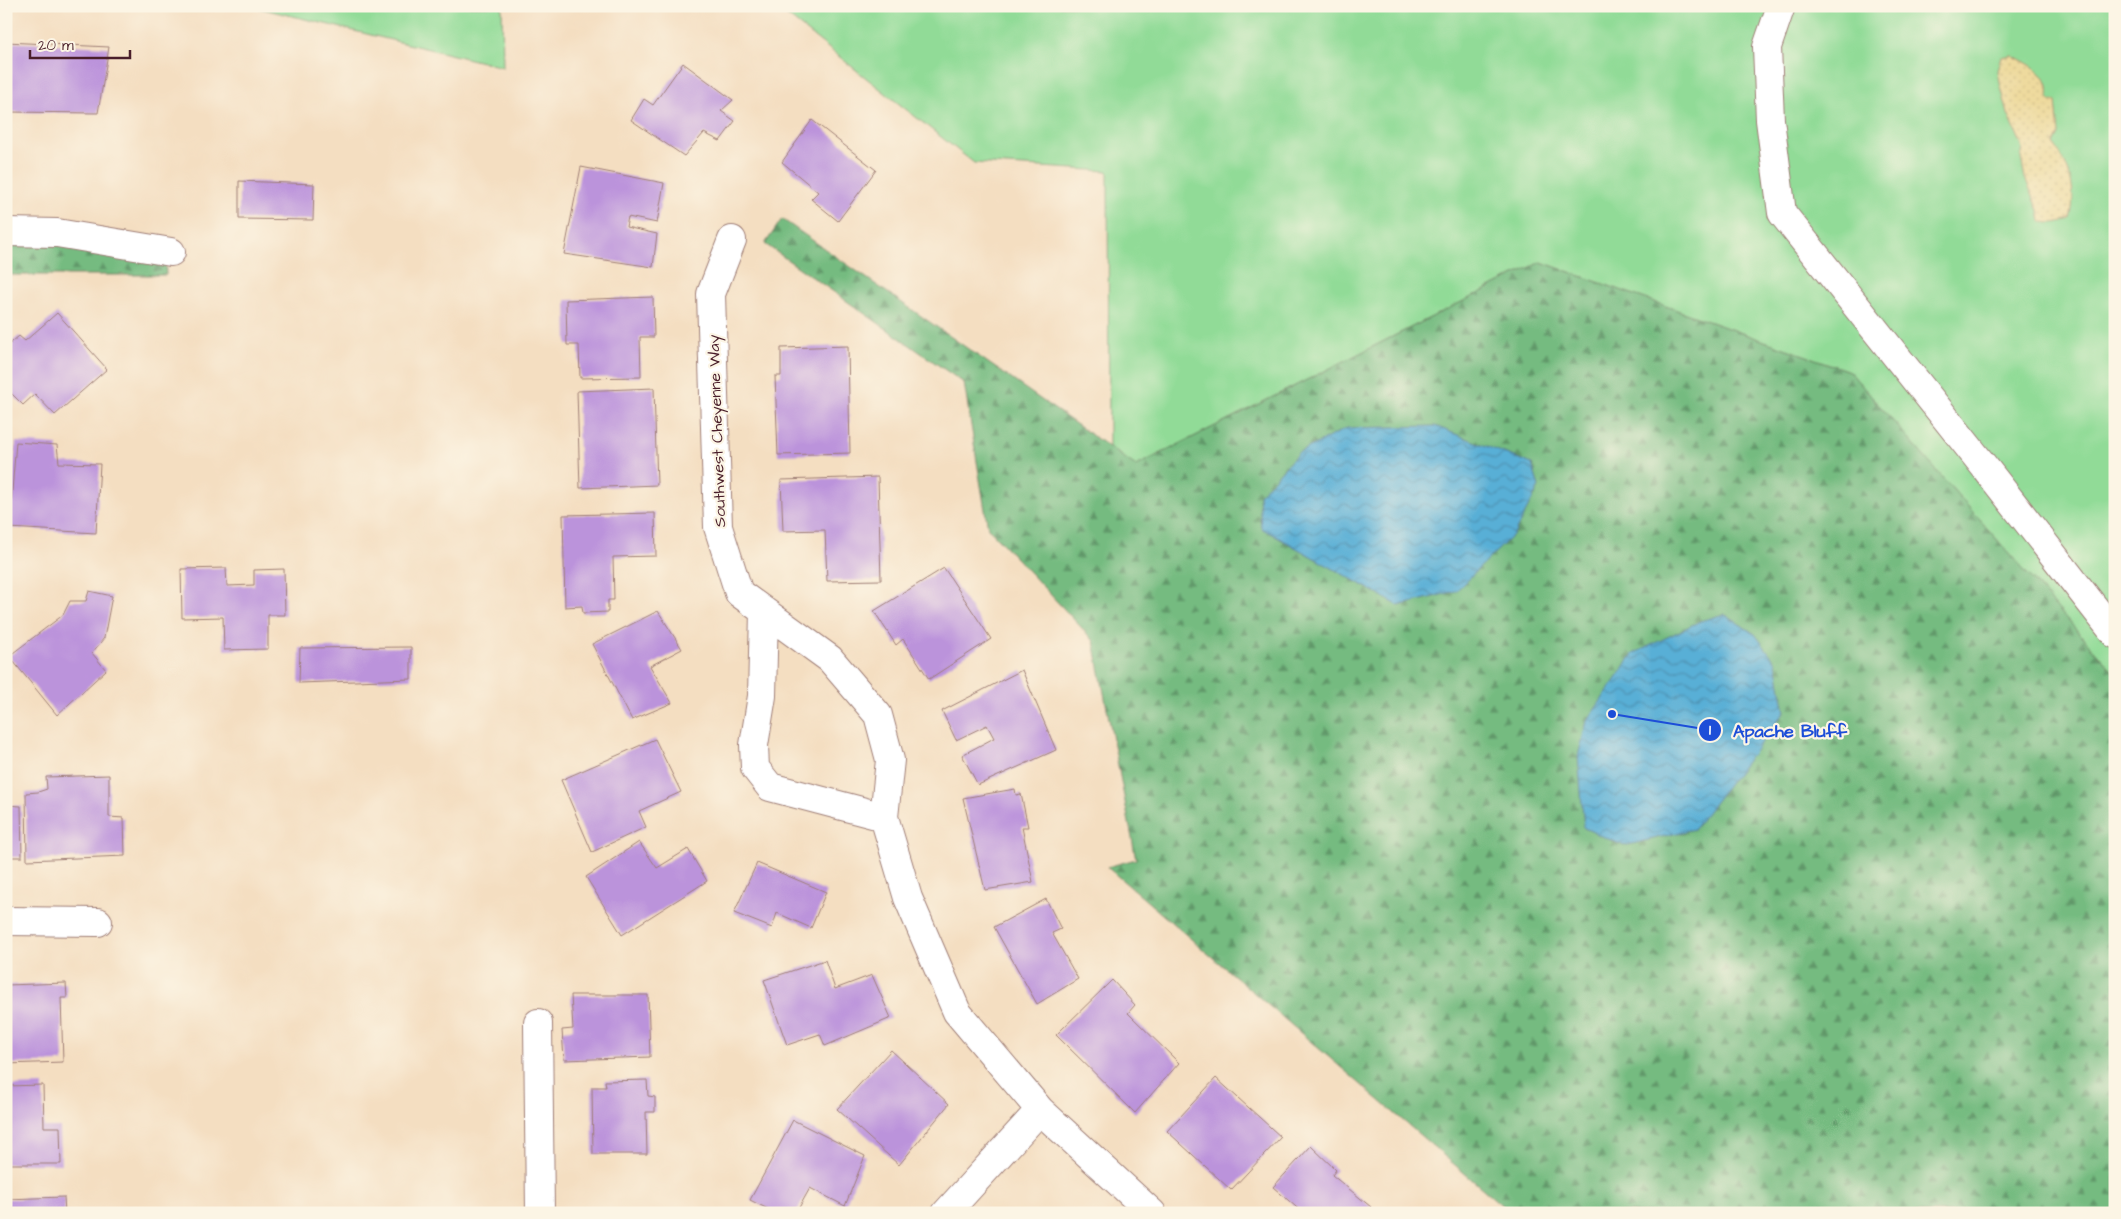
<svg xmlns="http://www.w3.org/2000/svg" width="2121" height="1219" font-family="'Architects Daughter',sans-serif">
	<style>
		.grass { fill: #91db97; stroke: #6e7d61 }
		.forest { fill: url(#forest-firs); stroke: #5f6d56 }
		.sand { fill: url(#sand-dots); stroke: #9c7c64 }
		.water { fill: url(#water-waves); stroke: #526780 }
		.building { fill: #bb93db }
		.lines { fill: none; stroke-linecap: round; stroke-linejoin: round }
		.minor-casing { stroke: #9f7e76; stroke-width: 30 }
		.minor { stroke: #fff; stroke-width: 28 }
		.labels { text-anchor: middle; dominant-baseline: central; stroke-width: 4.5; stroke-linejoin: round; paint-order: stroke }
		.street-label { font-size: 16px; fill: #4a1f2b; stroke: #fcf5e5 }
		.leader { fill: none; stroke: #1d4ed8; stroke-width: 2 }
		.callout-dot { fill: #1d4ed8; stroke: #fcf5e5; stroke-width: 2 }
		.mark-label { font-size: 15px; text-anchor: middle; font-weight: bold; fill: #fff }
		.callout-label { font-size: 18px; text-anchor: middle; font-weight: bold; fill: #1d4ed8; stroke: #fcf5e5; stroke-width: 4.5; stroke-linejoin: round; paint-order: stroke }
	</style>
	<defs>
		<pattern id="forest-firs" width="22" height="20" patternUnits="userSpaceOnUse" patternTransform="scale(1.25)"><rect width="22" height="20" fill="#74bb80"/><path d="M5 1l3.5 6h-7zM16 11l3.5 6h-7z" fill="#619769"/></pattern>
		<pattern id="sand-dots" width="8" height="8" patternUnits="userSpaceOnUse" patternTransform="scale(1.25)"><rect width="8" height="8" fill="#eeda9e"/><path d="M2 2h.1M6 6h.1" fill="none" stroke="#cebb88" stroke-width="1.8" stroke-linecap="round"/></pattern>
		<pattern id="water-waves" width="16" height="10" patternUnits="userSpaceOnUse" patternTransform="scale(1.25)"><rect width="16" height="10" fill="#59afd6"/><path d="M0 5q4-4 8 0t8 0" fill="none" stroke="#4c8eae"/></pattern>
	</defs>
	<rect width="100%" height="100%" fill="#fcf5e5"/>
	<filter id="ink" filterUnits="userSpaceOnUse"><feTurbulence type="fractalNoise" baseFrequency=".02" numOctaves="2"/><feDisplacementMap in="SourceGraphic" scale="10" xChannelSelector="R" yChannelSelector="G"/><feConvolveMatrix kernelMatrix="1 2 1 2 8 2 1 2 1" color-interpolation-filters="sRGB"/></filter>
	<filter id="wash" filterUnits="userSpaceOnUse"><feTurbulence type="fractalNoise" baseFrequency=".0096" numOctaves="4" result="noise"/><feDisplacementMap in="SourceGraphic" scale="20" xChannelSelector="R" yChannelSelector="G"/><feGaussianBlur stdDeviation="1.12" result="paint"/><feColorMatrix in="noise" values="0 0 0 0 0 0 0 0 0 0 0 0 0 0 0 0 0 1.4 0 .05"/><feComposite in="paint" operator="in"/></filter>
	<g filter="url(#wash)">
		<rect width="100%" height="100%" fill="#f4dec1"/>
		<!-- grass -->
		<path class="grass" d="M251,6H502L503,67Z
			M775,6H2115V674L1849,371L1541,262L1136,466L1109,447L1108,171L974,163Z"/>
		<!-- forest -->
		<path class="forest" d="M782,219L1136,466L1541,262L1849,371L2115,674V1213H1511L1107,867L1136,859L1094,641L988,528L964,383L765,244Z
			M164,237L166,275H6V238Z"/>
		<!-- sand -->
		<path class="sand" d="M2012,55C2025,63 2044,69 2048,86C2049,92 2047,96 2050,101H2056L2059,134L2054,144C2070,168 2077,190 2070,219C2060,222 2051,225 2041,221L2039,210L2025,178L2021,158L2023,148L2008,114L2001,87L1998,71L2002,57Z"/>
		<!-- water -->
		<path class="water" d="M1435,426L1532,464L1539,487L1514,534L1456,591L1399,606L1261,528L1259,495L1298,453L1347,428Z
			M1724,614L1755,634L1776,662L1785,712L1694,829L1624,846L1584,828L1578,756L1587,721L1633,654L1700,621Z"/>
		<g id="blocks">
			<!-- building -->
			<path class="building" d="M6,42L109,47L98,113L6,112Z
				M683,63L733,100L721,111L735,121L720,141L704,133L684,156L631,120L644,99L653,105Z
				M812,120L876,170L838,221L811,199L818,192L782,162Z
				M581,167L664,183L657,223L628,217L626,227L657,234L653,267L564,254Z
				M239,181L314,184L313,220L239,219Z
				M653,297L654,337H640L641,377L580,378L579,345H567L566,300Z
				M57,313L107,369L55,415L35,394L23,405L6,388V347L19,336L25,341Z
				M848,346L850,453L778,455L775,376H781V348Z
				M654,388L657,485L580,488L577,391Z
				M16,442L57,445L59,463L100,464L96,533L9,528Z
				M878,477L881,580L827,581L825,530L783,531L781,480Z
				M655,513L656,556L613,557L614,600H608V612L583,613L582,606L565,607L563,515Z
				M226,568L227,586L254,585V570L284,569L285,615H268V649L224,650L223,617L182,618L181,569Z
				M944,568L991,639L929,679L903,639L896,645L874,611Z
				M89,591L112,596L104,638L92,653L106,670L57,715L9,656L63,615L70,601H86Z
				M658,611L682,649L650,666L672,703L632,720L592,644Z
				M411,647V679L299,683L300,648Z
				M1022,670L1056,750L978,785L962,755L994,738L987,725L956,740L942,711Z
				M655,739L681,792L639,811L646,827L592,852L561,780Z
				M109,775V817L124,818L125,856L27,860L26,793L38,792L47,789L46,777Z
				M1015,789L1016,795L1021,794L1028,827H1022L1033,882L985,890L963,798Z
				M6,805L21,806L22,857H6Z
				M639,842L657,868L688,849L707,881L622,935L586,877Z
				M757,863L826,892L811,928L777,913L772,928L734,913Z
				M1046,899L1061,929L1052,933L1078,979L1037,1004L994,927Z
				M825,960L835,989L872,975L891,1018L825,1046L820,1034L787,1045L764,980Z
				M1112,980L1135,1005L1128,1013L1179,1063L1135,1113L1056,1035Z
				M66,983L67,998H61L63,1062L6,1064V985Z
				M571,995H648L650,1057L564,1060L562,1030L573,1029Z
				M891,1050L949,1104L899,1165L837,1109Z
				M1216,1078L1281,1137L1231,1190L1167,1131Z
				M647,1080L648,1096L655,1097V1112H646L647,1154H593L592,1087H606L605,1081Z
				M43,1085L44,1127H60L61,1164H6V1086Z
				M793,1120L865,1156L845,1206L810,1188L796,1213H776L750,1200Z
				M1311,1146L1336,1170L1332,1175L1371,1207L1366,1213H1303L1273,1187Z
				M64,1197L65,1213H6V1199Z"/>
		</g>
	</g>
	<g filter="url(#ink)">
		<use href="#blocks" fill-opacity="0" stroke="#9f7e76" stroke-width="1"/>
		<g class="lines">
			<defs>
				<path id="minor" d="M1781,6L1767,47L1770,120L1782,213L1983,465L2115,634
					M6,232L57,233L171,252
					M732,240L711,294L718,527L739,593L830,659L878,715L890,760L884,817L908,898L957,1012L1040,1110L1152,1213
					M764,611L762,696L754,745L755,768L770,787L884,817
					M6,921L98,922
					M538,1023L540,1213
					M946,1213L1040,1110"/>
			</defs>
			<!-- minor casing -->
			<use href="#minor" class="minor-casing"/>
			<!-- minor -->
			<use href="#minor" class="minor"/>
		</g>
	</g>
	<g class="labels">
		<!-- street labels -->
		<g class="street-label">
			<text transform="translate(717 431) rotate(-92)">Southwest Cheyenne Way</text>
		</g>
	</g>
	<!-- callouts -->
	<path class="leader" d="M1612 714L1710 730"/>
	<g class="callout-dot">
		<circle cx="1612" cy="714" r="5"/>
		<circle cx="1710" cy="730" r="12"/>
	</g>
	<g class="mark-label">
		<text x="1710" y="735">1</text>
	</g>
	<g class="callout-label">
		<text x="1790" y="737">Apache Bluff</text>
	</g>
	<!-- margin -->
	<rect width="2121" height="1219" fill="none" stroke="#fcf5e5" stroke-width="25"/>
	<!-- scale -->
	<path d="M30 50v8h100v-8" fill="none" stroke="#4a1f2b" stroke-width="2.5"/>
	<text x="38" y="50" font-size="15" fill="#4a1f2b" stroke="#fcf5e5" stroke-width="4" paint-order="stroke">20 m</text>
</svg>
